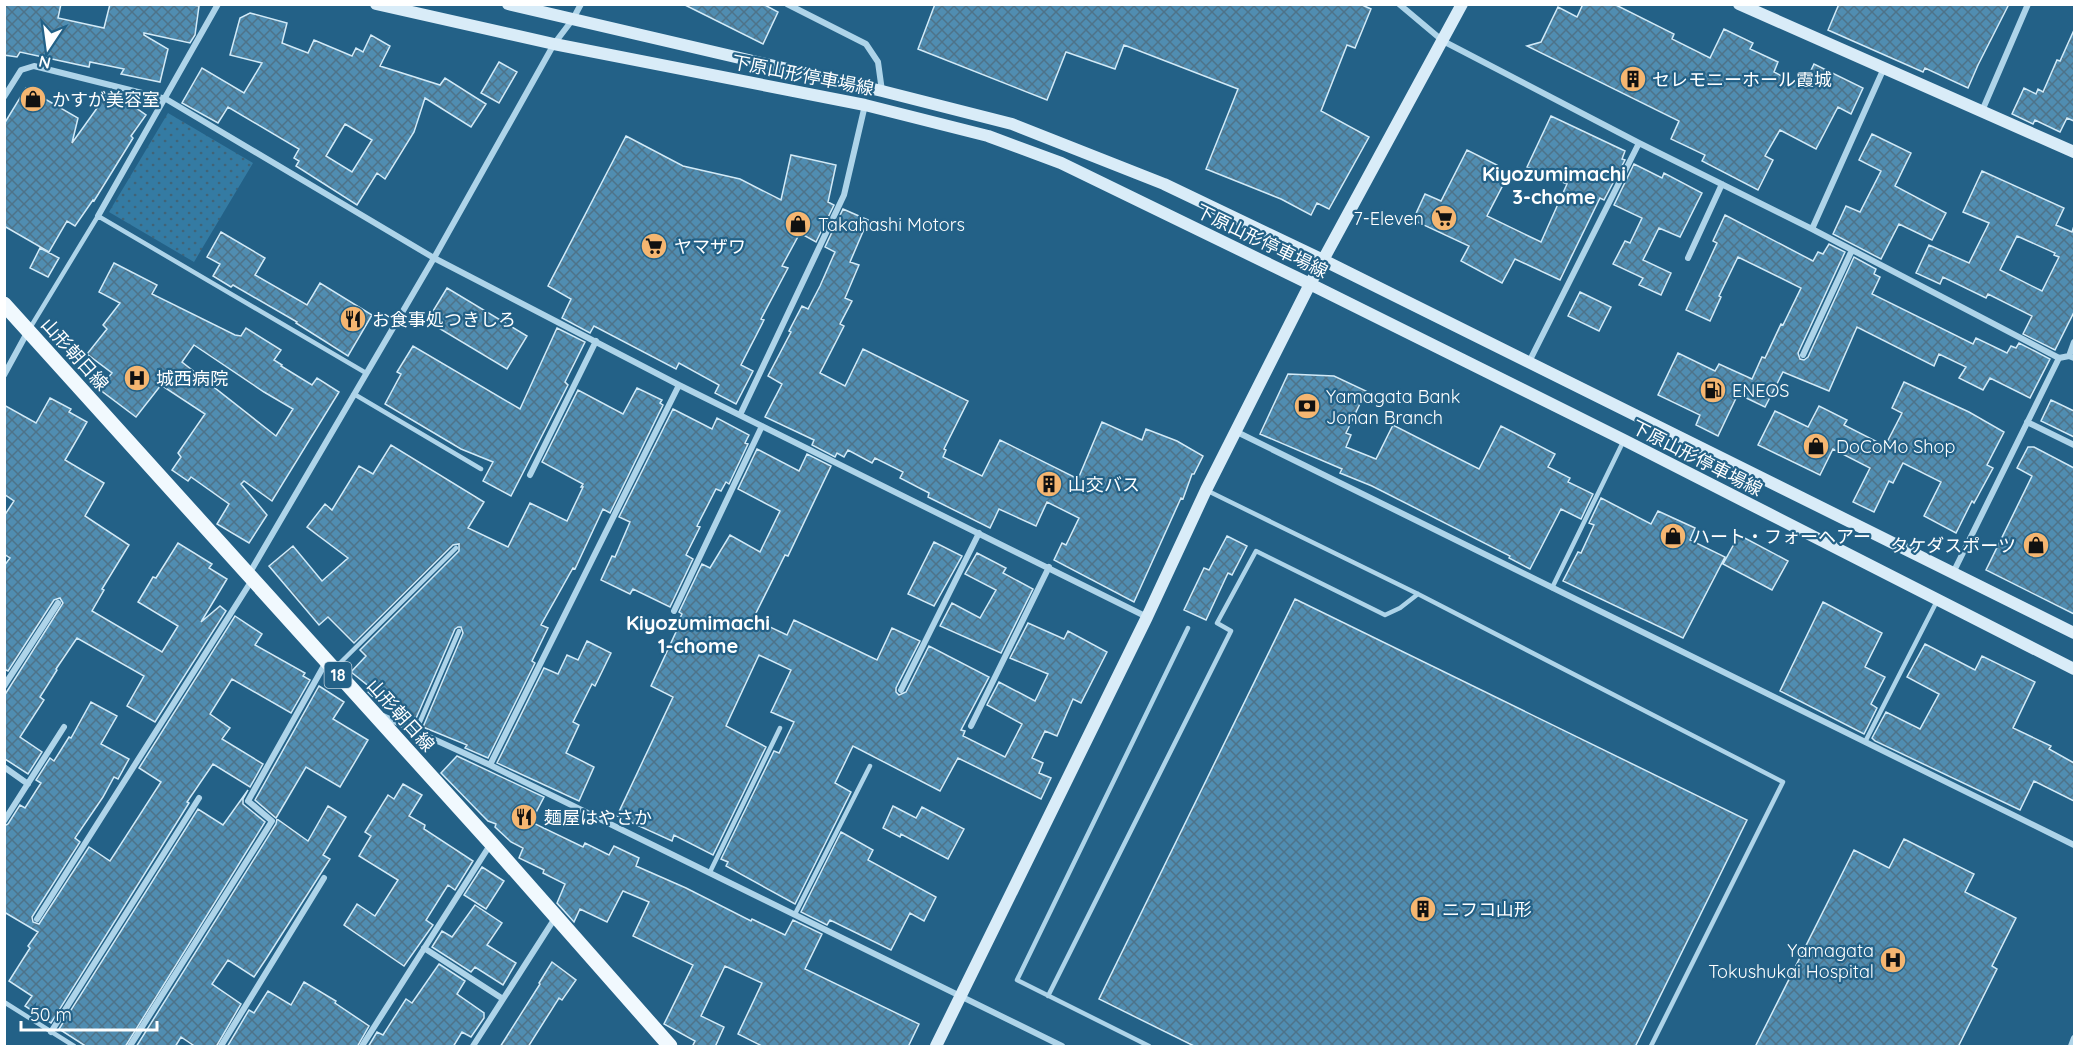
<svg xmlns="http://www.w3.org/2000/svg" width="2079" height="1051" font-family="Quicksand,'Noto Sans JP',sans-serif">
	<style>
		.grass { fill: url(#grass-dots) }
		.building { fill: url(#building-cross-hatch); stroke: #d2eaf7; stroke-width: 1.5; fill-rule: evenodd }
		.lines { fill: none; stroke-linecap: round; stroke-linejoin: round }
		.lane { stroke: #aed4e9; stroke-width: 4.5 }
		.street { stroke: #aed4e9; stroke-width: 6 }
		.secondary { stroke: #d9ecf8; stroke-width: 12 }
		.primary { stroke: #f1f9fe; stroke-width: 15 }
		.labels { text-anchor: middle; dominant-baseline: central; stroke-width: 4.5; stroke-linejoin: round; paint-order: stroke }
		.shield { fill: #236187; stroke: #bdd0db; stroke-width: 1.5 }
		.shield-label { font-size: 16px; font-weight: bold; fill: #fff }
		.street-label { font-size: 18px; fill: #fff; stroke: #236187 }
		.poi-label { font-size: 18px; fill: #fff; stroke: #236187; text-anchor: start }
		.neighbourhood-label { font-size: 20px; font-weight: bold; fill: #fff; stroke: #236187 }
	</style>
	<defs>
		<pattern id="grass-dots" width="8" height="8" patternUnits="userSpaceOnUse" patternTransform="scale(1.5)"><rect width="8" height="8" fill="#347ba3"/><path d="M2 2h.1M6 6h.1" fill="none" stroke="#406478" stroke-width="1.8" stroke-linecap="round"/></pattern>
		<pattern id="building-cross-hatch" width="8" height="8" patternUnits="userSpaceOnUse" patternTransform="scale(1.5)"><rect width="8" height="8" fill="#508db1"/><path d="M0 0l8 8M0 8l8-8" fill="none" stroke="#4e7389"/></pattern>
	</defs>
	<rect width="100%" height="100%" fill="#236187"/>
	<!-- grass -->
	<path class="grass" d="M168,113L253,163L194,262L109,212Z"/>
	<!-- building -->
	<path class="building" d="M4,4H61L58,18L104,28L110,4H188L199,6L195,35L190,43L144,33V35L168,49L160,82L121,74L124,69L90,62L89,67L20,52L17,57L4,55Z
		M683,4H763L778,12L763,44Z
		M935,4H1360L1371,9L1355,48L1347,45L1321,111L1369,137L1329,209L1317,203L1311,215L1281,199L1206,169L1238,89L1124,45L1115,69L1066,52L1047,100L918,49Z
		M1583,4H1614L1674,34L1672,39L1710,58L1724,29L1753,43L1750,49L1778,62L1774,72L1803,87L1814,64L1863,88L1851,114L1838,107L1816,149L1780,130L1765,156L1773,160L1758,190L1702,161L1705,155L1671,139L1679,121L1527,46L1541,42L1558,7L1577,17Z
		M1839,4H2009L1978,65L1968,88L1925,68L1923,72L1828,30Z
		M250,13L287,23L282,43L308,53L314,40L352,56L356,48L363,52L371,35L390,46L380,66L440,85L445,78L486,104L471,127L425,98L414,132L385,179L377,173L357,205L296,166L299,161L294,158L299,149L228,107L218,123L182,103L202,68L244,93L262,63L230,55L240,18ZM345,124L372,140L352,172L326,156Z
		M2074,30V121L2067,118L2060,132L2035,120L2033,124L2012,114L2024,88L2036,94L2038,89L2043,92L2057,60L2060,61Z
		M499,62L517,72L499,103L481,93Z
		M26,88L78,118L72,143L110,90L146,115L131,136L133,138L94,201L93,200L75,226L67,221L49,252L4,226V124Z
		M1551,116L1625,151L1622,159L1625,160L1604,200L1600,198L1560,280L1515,259L1502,283L1461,261L1469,246L1413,220L1425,194L1441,201L1467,150L1497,165L1491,176L1504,183L1487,216L1541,242L1567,184L1527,167Z
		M1872,134L1911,153L1895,186L1946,213L1932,240L1899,224L1881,259L1833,234L1846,206L1860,212L1881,171L1859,160Z
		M626,136L683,166L740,179L781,200L791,155L836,165L828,202L834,205L816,242L800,233L782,266L788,268L761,319L764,320L741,365L753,371L736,404L715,393L719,385L679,363L676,369L594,326L590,333L562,318L571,299L548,286Z
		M1634,164L1662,178L1664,173L1702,193L1680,237L1659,228L1643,260L1671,273L1661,295L1639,285L1643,278L1613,264L1625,241L1630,243L1642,218L1614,205Z
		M1982,171L2064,208L2056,225L2072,232L2074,226V312L2055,350L2023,334L2032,316L1988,294L1986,298L1943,277L1940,284L1916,273L1929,245L1969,263L1989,223L1963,212ZM2017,236L2055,253L2054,255L2059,257L2042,291L2000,270Z
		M843,209L868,220L850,262L859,265L845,298L852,301L840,324L844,326L820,373L845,386L863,349L968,401L944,449L946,450L943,457L982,476L1000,440L1078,479L1102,422L1142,440L1146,429L1177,441L1203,456L1194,474H1192L1183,499L1181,498L1134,602L1054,560L1062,543L1066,545L1079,518L1047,502L1036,526L999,509L990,528L928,497L929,493L900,478L903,472L875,458L872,463L848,450L844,457L837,453L835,457L812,445L814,440L765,417L782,384L768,376L791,332L789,331L802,306L808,309L820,286L835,252L825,247Z
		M1725,215L1813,261L1818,252L1823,254L1829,244L1845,252L1798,353L1800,359L1804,360L1808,357L1854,257L1876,269L1874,274L1880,277L1872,294L1973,344L1976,338L2007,353L2011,346L2016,348L2019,343L2050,359L2030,398L1990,378L1983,390L1959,378L1966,367L1939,354L1934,366L1857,327L1829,391L1783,372L1765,407L1738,394L1718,436L1696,425L1700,415L1658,395L1678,353L1715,371L1719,364L1752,379L1762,357L1765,358L1781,324L1783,325L1801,288L1738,257L1719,296L1721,297L1710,321L1686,310L1717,243L1713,241Z
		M221,232L265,258L255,275L307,305L320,283L372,315L348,356L296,323L297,322L233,285L231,287L213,276L220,264L207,257Z
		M40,248L59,258L48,277L30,268Z
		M114,263L157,285L152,294L235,335L241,336L246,328L281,350L274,360L282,365L281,366L312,385L317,378L339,392L272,501L244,481L241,484L267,515L249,543L217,524L229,504L191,477L188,481L172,470L181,457L178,453L205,414L161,385L136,417L99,389L112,373L87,354L107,329L103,325L120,303L99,292ZM194,345L264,392L293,409L276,436L182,362Z
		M447,288L527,336L507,369L427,321Z
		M1580,292L1611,307L1599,331L1568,316Z
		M557,328L585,342L565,382L568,385L511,496L483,481L493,462L461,449L385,404L401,374L397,372L413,346L520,409Z
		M1288,374L1334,376L1366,391L1346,433L1351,435L1346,447L1376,459L1393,425L1479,469L1501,426L1555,454L1548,467L1570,478L1568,482L1593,494L1581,519L1561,509L1530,569L1509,558L1510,556L1372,486L1340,473L1342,469L1260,434Z
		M1904,382L1969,412L2004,432L1987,465L1993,468L1974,503L1972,501L1956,533L1924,516L1941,482L1903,463L1893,483L1889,481L1874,512L1853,502L1870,468L1833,449L1820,475L1758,445L1775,411L1808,427L1819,406L1847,420L1844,425L1885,446L1902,413L1892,408Z
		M637,388L662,400L660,403L663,405L610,513L603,509L575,569L573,568L541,625L548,628L532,661L535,663L488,758L465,748L467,745L423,727L463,633L461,627H458L455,629L414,723L372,696L368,692L371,688L351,672L366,656L360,650L459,551V544L453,545L354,643L328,617L319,625L269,566L293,546L322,581L348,558L307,527L325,504L332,510L359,466L373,474L391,445L484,502L468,528L508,547L530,503L567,521L583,487H581L583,484L542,462L578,390L623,414Z
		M50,398L71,409L69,412L87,422L65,460L104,483L85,516L129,545L102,589L104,590L92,611L162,652L178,626L138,602L153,577L156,578L178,543L212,564L209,568L227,579L201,622L220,606L226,611L155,722L127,706L144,676L77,638L56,669L57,670L40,697L44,700L20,737L42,752L28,774L5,759L4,760V696L63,603L60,598L54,600L8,671L4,669V566L10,558L4,554V516L14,501L4,494V405L36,423Z
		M2051,400L2074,411V437L2041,421Z
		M673,409L712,429L717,418L749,435L745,443L748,444L729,484L726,482L721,491L716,489L697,526L700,527L686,555L693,559L670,607L633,589L630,594L601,580L612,556L615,557L630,522L619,517Z
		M2028,447H2034L2074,468V614L1986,570L2032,476L2017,468Z
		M757,449L799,471L807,454L831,466L788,556L785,555L753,619L787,635L794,620L877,660L892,628L920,641L896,688V692L899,695L906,692L929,646L989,677L961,730L965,731L963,736L1005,757L1022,724L987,705L999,682L1035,701L1048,674L1010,658L1028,623L1064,639L1068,631L1107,652L1081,703L1073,699L1057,736L1045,731L1032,758L1043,763L1039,773L1051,778L1041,799L958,758L940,791L853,746L835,783L851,792L795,904L726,866L728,862L721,859L774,751L779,753L794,722L771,712L791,670L759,655L726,726L766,747L713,855L674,835L672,841L617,816L673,697L651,686L682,619L680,618L682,614L679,612L702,564L710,568L730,535L760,552L780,511L738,489Z
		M1601,498L1651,524L1658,511L1695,528L1690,540L1725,557L1683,638L1563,581L1578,552L1581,553L1594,525L1589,523Z
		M1739,535L1788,561L1772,590L1723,564Z
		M1227,536L1247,546L1232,575L1228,573L1206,620L1184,610L1204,568L1209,570Z
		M934,542L962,556L934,606L908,594Z
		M977,553L1006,568L1003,573L1033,589L1001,653L940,626L952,603L980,618L996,590L965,574Z
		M1295,599L1747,820L1635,1047H1196L1099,999Z
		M1823,602L1882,633L1865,667L1885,677L1871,704L1877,708L1864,734L1780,691Z
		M235,616L262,634L255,645L305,673L303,676L310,680L291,713L232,679L210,714L230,728L222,739L263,764L250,787L213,764L187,802L189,803L51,1023L25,1006L32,996L9,981L30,948L28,946L38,932L4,912V826L8,824L20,805L25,808L41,783L36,780L50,758L54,761L69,737L71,738L91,702L117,716L101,744L129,759L118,779L114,777L103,797L75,838L80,842L32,917L33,922L39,924L89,847L110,861L161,782L139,768Z
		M587,641L611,653L595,686L592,684L573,722L579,725L566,753L594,767L579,801L497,763L544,668L558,674L567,655L578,660Z
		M1925,644L1975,670L1982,656L2035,682L2013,728L2051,746L2049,749L2074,763V801L2034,781L2020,810L1875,741L1872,738L1886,712L1920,729L1939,694L1907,677Z
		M319,686L344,702L333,719L368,740L340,787L306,767L276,818L255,800Z
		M457,756L544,797L531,822L583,847L585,843L609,855L614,846L639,858L636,866L686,888L751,921L752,919L785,935L793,920L822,934L805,969L919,1024L908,1047H764L738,1034L762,983L725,966L701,1016L724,1027L715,1047H692L695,1041L664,1024L693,965L633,936L649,902L623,891L607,922L580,909L574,922L557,903L565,884L543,873L544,870L519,858L523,848L511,842L495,827L496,824L488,821L481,814L441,773Z
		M403,784L422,795L409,816L425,825L424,829L473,861L455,890L448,885L426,920L433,925L404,966L344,925L357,904L375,916L398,880L359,856L371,836L365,832L388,795L394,799Z
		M248,790L243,799V804L265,822L125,1047H87L59,1029L198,809L223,825Z
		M328,806L346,817L323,855L330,859L266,959L254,977L228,960L212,984L241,1004L216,1047H196L181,1037L175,1047H136L276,824L277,819L308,841Z
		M893,806L916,818L922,807L964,829L948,859L901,834L900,837L883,828Z
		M841,832L873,850L868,860L936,897L924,921L910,913L891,950L830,920L827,925L801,912Z
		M1904,839L1974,874L1965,892L2016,918L1992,966L1997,969L1958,1047H1755L1854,850L1889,868Z
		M482,867L504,881L486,909L464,895Z
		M475,905L502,923L487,945L516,963L503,985L475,967L471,972L432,947L442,931L452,937Z
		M552,962L576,980L562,1000L559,998L528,1047H500L540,984L539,983Z
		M439,964L465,981L457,994L484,1013V1018L471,1037L462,1032L453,1047H368L377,1032L383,1035L406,999L412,1003Z
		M304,982L336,1001L335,1003L369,1026L357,1047H227L249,1010L254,1013L268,991L291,1005Z"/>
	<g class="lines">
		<!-- lane -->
		<path class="lane" d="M30,328L98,216L366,373
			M354,394L481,469
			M1206,490L1418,594L1783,782L1651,1046
			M1552,588L1623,442
			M335,668L456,548
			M416,731L459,631
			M1865,742L1937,601
			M710,872L780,728
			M795,914L870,766
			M1048,996L1231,631L1217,623L1256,551L1385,615L1400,608L1418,594
			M4,1002L74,1046
			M1149,1046L1017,980L1188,628"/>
		<!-- street -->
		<path class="street" d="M787,4L866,44L878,62L882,91
			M1399,4L1443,41L1639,143L1812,229L2059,358L2069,356L2074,358
			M4,97L21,70L34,66L166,99L434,258L679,385L1147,617
			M1982,111L2028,4
			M98,216L218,4
			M1812,229L1884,68
			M1688,258L1722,184
			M1803,355L1852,250
			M2069,356L2074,342
			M1529,362L1639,143
			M4,375L28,331
			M740,415L844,195L865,105
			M2027,422L2074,445
			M1237,432L2074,845
			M530,475L596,341
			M1953,573L2059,358
			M249,574L434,258L554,44L573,19L581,4
			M674,611L762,426
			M4,686L58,603
			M901,690L979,533
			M383,716L490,765L1062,1046
			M971,726L1049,567
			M490,765L679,385
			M4,767L28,784
			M4,821L64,727
			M37,919L252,580
			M424,948L503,999
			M51,1032L199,798
			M130,1046L272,821L248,801L326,662
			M221,1046L324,878
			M362,1046L490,845
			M473,1046L555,918
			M2071,1046L2074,1038"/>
		<!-- secondary -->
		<path class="secondary" d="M376,4L554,44L865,105L988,136L1061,163L1310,284L1624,440L2074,669
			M508,4L882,91L1012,124L1164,184L1323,260L2074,633
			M1739,4L2074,152
			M936,1046L1147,617L1206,490L1310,284L1462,4"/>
		<!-- primary -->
		<path class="primary" d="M4,304L491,843L670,1046"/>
	</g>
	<!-- icons -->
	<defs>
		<symbol id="building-disc" viewBox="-11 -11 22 22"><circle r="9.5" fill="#f5b671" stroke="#236187"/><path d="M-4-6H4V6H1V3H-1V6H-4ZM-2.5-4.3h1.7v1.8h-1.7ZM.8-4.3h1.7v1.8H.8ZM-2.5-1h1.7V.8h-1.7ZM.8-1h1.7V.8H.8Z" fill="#111"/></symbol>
		<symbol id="shop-disc" viewBox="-11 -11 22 22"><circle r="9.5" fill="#f5b671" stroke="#236187"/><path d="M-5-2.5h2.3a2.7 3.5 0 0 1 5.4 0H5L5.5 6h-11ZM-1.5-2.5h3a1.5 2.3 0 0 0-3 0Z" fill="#111"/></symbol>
		<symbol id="supermarket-disc" viewBox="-11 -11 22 22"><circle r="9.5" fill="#f5b671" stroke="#236187"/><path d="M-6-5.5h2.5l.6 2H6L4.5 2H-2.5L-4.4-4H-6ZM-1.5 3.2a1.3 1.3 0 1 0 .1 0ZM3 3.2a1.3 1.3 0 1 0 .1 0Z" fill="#111"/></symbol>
		<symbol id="restaurant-disc" viewBox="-11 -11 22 22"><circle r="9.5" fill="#f5b671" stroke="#236187"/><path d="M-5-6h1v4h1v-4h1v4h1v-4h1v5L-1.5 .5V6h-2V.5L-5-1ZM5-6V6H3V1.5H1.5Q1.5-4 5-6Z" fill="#111"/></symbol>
		<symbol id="hospital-disc" viewBox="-11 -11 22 22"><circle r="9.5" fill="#f5b671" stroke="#236187"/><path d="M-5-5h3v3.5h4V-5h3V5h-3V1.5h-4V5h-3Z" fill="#111"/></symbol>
		<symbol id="fuel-disc" viewBox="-11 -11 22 22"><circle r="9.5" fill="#f5b671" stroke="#236187"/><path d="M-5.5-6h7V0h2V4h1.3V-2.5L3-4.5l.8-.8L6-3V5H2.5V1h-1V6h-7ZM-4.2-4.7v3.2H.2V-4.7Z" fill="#111"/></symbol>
		<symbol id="bank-disc" viewBox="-11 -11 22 22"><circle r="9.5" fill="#f5b671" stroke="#236187"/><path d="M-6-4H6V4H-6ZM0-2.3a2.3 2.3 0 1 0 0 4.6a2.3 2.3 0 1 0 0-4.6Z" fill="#111"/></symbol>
	</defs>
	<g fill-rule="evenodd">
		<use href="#building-disc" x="1618" y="64" width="30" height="30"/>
		<use href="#shop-disc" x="18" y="84" width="30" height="30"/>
		<use href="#supermarket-disc" x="1429" y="203" width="30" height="30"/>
		<use href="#shop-disc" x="783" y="209" width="30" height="30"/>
		<use href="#supermarket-disc" x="639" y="231" width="30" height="30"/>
		<use href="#restaurant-disc" x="338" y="304" width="30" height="30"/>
		<use href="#hospital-disc" x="122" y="363" width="30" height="30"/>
		<use href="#fuel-disc" x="1698" y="375" width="30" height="30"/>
		<use href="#bank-disc" x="1292" y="391" width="30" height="30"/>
		<use href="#shop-disc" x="1801" y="431" width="30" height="30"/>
		<use href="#building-disc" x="1034" y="469" width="30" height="30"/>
		<use href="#shop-disc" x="1658" y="521" width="30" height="30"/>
		<use href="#shop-disc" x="2021" y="530" width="30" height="30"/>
		<use href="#restaurant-disc" x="509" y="802" width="30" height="30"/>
		<use href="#building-disc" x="1408" y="894" width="30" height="30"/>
		<use href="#hospital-disc" x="1878" y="945" width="30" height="30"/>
	</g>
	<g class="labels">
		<!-- shield labels -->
		<rect class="shield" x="324.5" y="662" width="27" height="26" rx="4.5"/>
		<g class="shield-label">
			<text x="338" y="675">18</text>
		</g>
		<!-- street labels -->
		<g class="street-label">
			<text transform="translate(803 75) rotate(11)">下原山形停車場線</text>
			<text transform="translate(1262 241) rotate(26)">下原山形停車場線</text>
			<text transform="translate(75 354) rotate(48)">山形朝日線</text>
			<text transform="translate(1697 458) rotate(27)">下原山形停車場線</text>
			<text transform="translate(401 715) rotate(48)">山形朝日線</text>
		</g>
		<!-- poi labels -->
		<g class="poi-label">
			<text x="1652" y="79">セレモニーホール霞城</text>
			<text x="52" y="99">かすが美容室</text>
			<text x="1424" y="218" text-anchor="end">7-Eleven</text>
			<text x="818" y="224">Takahashi Motors</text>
			<text x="674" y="246">ヤマザワ</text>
			<text x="372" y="319">お食事処つきしろ</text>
			<text x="156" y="378">城西病院</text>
			<text x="1732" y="390">ENEOS</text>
			<text x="1326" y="396">Yamagata Bank<tspan x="1326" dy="21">Jonan Branch</tspan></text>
			<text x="1836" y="446">DoCoMo Shop</text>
			<text x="1068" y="484">山交バス</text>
			<text x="1692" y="536">ハート・フォーヘアー</text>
			<text x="2016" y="545" text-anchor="end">タケダスポーツ</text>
			<text x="544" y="817">麺屋はやさか</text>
			<text x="1442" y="909">ニフコ山形</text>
			<text x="1874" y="950" text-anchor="end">Yamagata<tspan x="1874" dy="21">Tokushukai Hospital</tspan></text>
		</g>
		<!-- neighbourhood labels -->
		<g class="neighbourhood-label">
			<text x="1554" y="173">Kiyozumimachi<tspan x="1554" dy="23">3-chome</tspan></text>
			<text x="698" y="622">Kiyozumimachi<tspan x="698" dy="23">1-chome</tspan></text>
		</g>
	</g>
	<!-- border -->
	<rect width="2079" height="1051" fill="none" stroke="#ffffff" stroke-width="12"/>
	<!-- north arrow -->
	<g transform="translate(48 48) rotate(193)" stroke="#236187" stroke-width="4.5" paint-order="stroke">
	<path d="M0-4.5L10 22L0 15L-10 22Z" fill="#ffffff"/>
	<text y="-9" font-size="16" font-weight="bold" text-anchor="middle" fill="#ffffff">N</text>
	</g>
	<!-- scale -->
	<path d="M21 1021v9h136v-9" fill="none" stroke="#ffffff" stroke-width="3"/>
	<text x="30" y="1021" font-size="18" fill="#ffffff" stroke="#236187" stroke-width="4.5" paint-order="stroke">50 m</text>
</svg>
